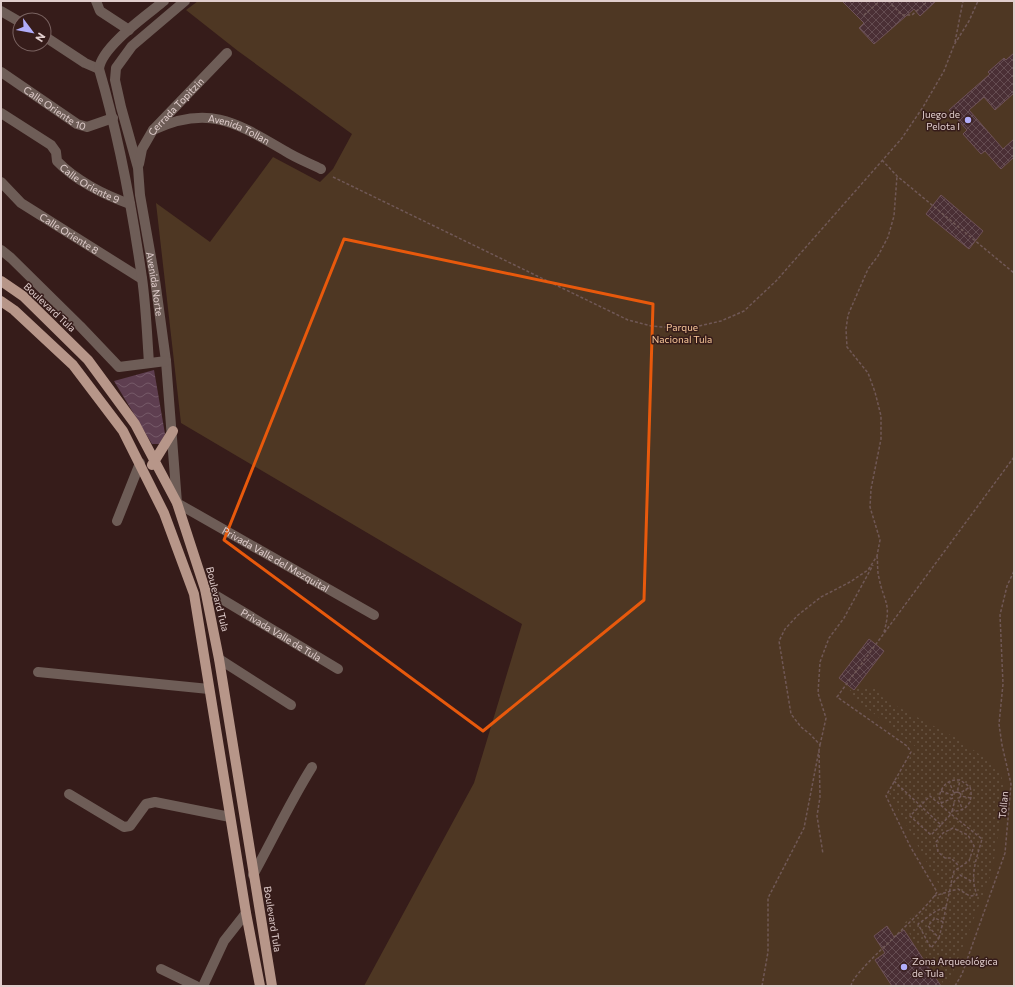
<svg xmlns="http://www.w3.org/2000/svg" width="1015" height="987" font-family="Commissioner,sans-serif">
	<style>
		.park { fill: #4e3723 }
		.garden { fill: url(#garden-dots) }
		.water { fill: url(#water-waves) }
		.building { fill: url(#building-cross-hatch); stroke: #6f5258 }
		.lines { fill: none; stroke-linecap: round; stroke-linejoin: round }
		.path { stroke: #705856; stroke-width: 1.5; stroke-dasharray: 3 2; stroke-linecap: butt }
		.minor { stroke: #6e5d57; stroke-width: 10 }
		.major { stroke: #b79689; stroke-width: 10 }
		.marked { fill: none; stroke: #e8590c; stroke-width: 3; stroke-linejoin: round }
		.poi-dot { fill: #b1adfa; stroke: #361c1a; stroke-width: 1.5 }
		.labels { text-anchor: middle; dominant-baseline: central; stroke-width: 3; stroke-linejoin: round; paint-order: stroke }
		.street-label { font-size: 10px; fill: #e0cdcc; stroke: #361c1a }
		.poi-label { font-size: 10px; fill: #e0cdcc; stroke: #361c1a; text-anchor: end }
		.park-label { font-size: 10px; fill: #fac89a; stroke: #361c1a }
	</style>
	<defs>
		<pattern id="garden-dots" width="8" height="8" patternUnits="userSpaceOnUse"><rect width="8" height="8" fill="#4e3723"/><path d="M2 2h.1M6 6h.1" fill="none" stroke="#675342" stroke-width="1.8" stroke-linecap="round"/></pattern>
		<pattern id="water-waves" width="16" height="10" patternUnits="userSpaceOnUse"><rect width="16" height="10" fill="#5e3e50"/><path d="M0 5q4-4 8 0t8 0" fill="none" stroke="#755968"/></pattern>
		<pattern id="building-cross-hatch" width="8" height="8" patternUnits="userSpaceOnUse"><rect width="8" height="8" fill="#4a2f35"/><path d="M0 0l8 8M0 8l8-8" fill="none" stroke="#644c51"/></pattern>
	</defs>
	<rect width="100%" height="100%" fill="#361c1a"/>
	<!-- park -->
	<path class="park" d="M198,1H1014V986H364L474,783L522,624L181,423L156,203L210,242L273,157L320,182L333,169L352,134L238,51L186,10Z"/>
	<!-- garden -->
	<path class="garden" d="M853,687L874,688L885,700L958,739L1000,769L1005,793L992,872L949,982L945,986L903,924L943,892L889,793L916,747L848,693Z"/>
	<!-- water -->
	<path class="water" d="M154,370L165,434L160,444H152L114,381Z"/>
	<!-- building -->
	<path class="building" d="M842,1H936L920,16L914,9L874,44L859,28L864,23Z
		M1014,53V93L995,110L984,97L969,110L1003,149L1014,139V157L1001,169L985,151L981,154L963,134L967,130L949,110L990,74L988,72L1004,58L1006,60Z
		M941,195L983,231L969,249L926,214Z
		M869,639L884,651L854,690L839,678Z
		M887,926L894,937L904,930L941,986H892L875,960L885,953L874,936Z"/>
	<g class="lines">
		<!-- path -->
		<path class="path" d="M888,1L902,15H912L928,1
			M864,15L880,1
			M955,42L963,1
			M882,160L897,176L1014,273
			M333,177L628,320L651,326L675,328L699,326L721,321L744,311L776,281L902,138L923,107L944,71L954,45L969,21L978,1
			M877,556C878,563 877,571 879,578C884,603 892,603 884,632
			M820,745L826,718L818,693L820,662L829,638L844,618L873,565
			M819,750L820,797L817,816L823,854
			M894,781L941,825L951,814L982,839C977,858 969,875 977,895L970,896L958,889L934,896
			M941,791L952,795L954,793L949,782
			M957,792L960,793L970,787
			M954,793L957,792L960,781
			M960,793L961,796L971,798
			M961,796L958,799L963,810
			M941,803L953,798L952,795
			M952,811L955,800
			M941,825L931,835L910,816L930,796L951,814L952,811C967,812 974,801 970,787L960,780C948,779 942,785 939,797L943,807
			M951,883L954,871L969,861L974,846L968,835L953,828L943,833L936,842L938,852L945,858H951L959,866
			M946,907L943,922L935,918L928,926L939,938L931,948L918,924L936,911L946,907L951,885L960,875L973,882
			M939,938L943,922
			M762,986L768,952V898L804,828L820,745L811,735L801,727L791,714L779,641L785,629L798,615L821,597L850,582L868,570L877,556L880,540L870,507L871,489L881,439V416L875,392L868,373L847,347L846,329L848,315L868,269L878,256L888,237L894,216L897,176
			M851,986C852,971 924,914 937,892L910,846L886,796L911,752L907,746L837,697L1014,457
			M955,986L962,974L1005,853L1011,784L1002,745L999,724L1003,684L1000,615L1007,586L1014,571"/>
		<!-- minor -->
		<g class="minor">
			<path d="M96,1L100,11L129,30"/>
			<path id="s1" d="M185,1L132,46L116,68L115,80L121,107L138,168L140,195L155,280L166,361L177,503L374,615"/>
			<path d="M1,11L20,22"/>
			<path d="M44,36L85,63L99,69"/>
			<path id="s2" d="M1,72L77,124L87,127L113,118"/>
			<path id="s3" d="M1,113L51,145L56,152L57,161C75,180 104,195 130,204"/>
			<path id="s4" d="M153,130C209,104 237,123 285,151C296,158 309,163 321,169"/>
			<path id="s5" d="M139,164L142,149L153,130L227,53"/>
			<path id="s6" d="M1,182L21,203L142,279"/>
			<path d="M1,250L11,258L80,326L119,367L166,361"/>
			<path d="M149,363C147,335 146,306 142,278C132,208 119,137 99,69C101,47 147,15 164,1"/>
			<path d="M117,521L140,463"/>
			<path id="s7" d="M205,589L338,669"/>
			<path d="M219,659L291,705"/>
			<path d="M38,672L209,689"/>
			<path d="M69,794L124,827L130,826L146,804L155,802L230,817"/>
			<path d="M253,875C273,839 290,802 312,767"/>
			<path d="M161,969L196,986"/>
			<path d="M203,986L224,941L246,913"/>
		</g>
		<!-- major -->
		<path class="major" d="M1,281L23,296L88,360L135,424L177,503L205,589L219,659L272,986
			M1,301L14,310L73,365L123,431L164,513L194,594L246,913L260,986
			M152,465L173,431"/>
	</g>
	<!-- marked area -->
	<path class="marked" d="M344,239L653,304L644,600L483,731L224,540Z"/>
	<!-- markers -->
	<g class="poi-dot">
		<circle cx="968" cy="120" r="4"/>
		<circle cx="904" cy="967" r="4"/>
	</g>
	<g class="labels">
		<!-- street labels -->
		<g class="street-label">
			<text stroke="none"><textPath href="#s2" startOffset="65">Calle Oriente 10</textPath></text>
			<text stroke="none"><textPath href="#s5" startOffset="70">Cerrada Topitzin</textPath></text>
			<text stroke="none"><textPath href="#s4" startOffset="90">Avenida Tollan</textPath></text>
			<text stroke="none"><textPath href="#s3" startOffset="117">Calle Oriente 9</textPath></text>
			<text stroke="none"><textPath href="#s6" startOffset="86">Calle Oriente 8</textPath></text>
			<text stroke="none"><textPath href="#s1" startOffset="317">Avenida Norte</textPath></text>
			<text transform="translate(50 307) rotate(43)">Boulevard Tula</text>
			<text stroke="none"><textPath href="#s1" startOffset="651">Privada Valle del Mezquital</textPath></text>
			<text transform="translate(218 599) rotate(76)">Boulevard Tula</text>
			<text stroke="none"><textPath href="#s7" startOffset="89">Privada Valle de Tula</textPath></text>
			<text transform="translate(1003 805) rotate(-85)">Tollan</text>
			<text transform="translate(273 919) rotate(81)">Boulevard Tula</text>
		</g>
		<!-- poi labels -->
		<g class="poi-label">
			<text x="960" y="114">Juego de<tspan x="960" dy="12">Pelota I</tspan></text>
			<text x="912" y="961" text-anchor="start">Zona Arqueológica<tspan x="912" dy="12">de Tula</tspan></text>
		</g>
		<!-- park labels -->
		<g class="park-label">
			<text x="682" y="327">Parque<tspan x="682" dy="12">Nacional Tula</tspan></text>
		</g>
	</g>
	<!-- border -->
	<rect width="1015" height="987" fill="none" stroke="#e0cdcc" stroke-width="4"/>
	<!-- north arrow -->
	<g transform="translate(32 32) rotate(122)"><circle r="19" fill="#361c1a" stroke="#7a6361"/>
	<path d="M0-3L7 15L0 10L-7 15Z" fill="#b1adfa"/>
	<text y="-6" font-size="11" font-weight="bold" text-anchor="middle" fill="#e0cdcc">N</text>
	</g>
</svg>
